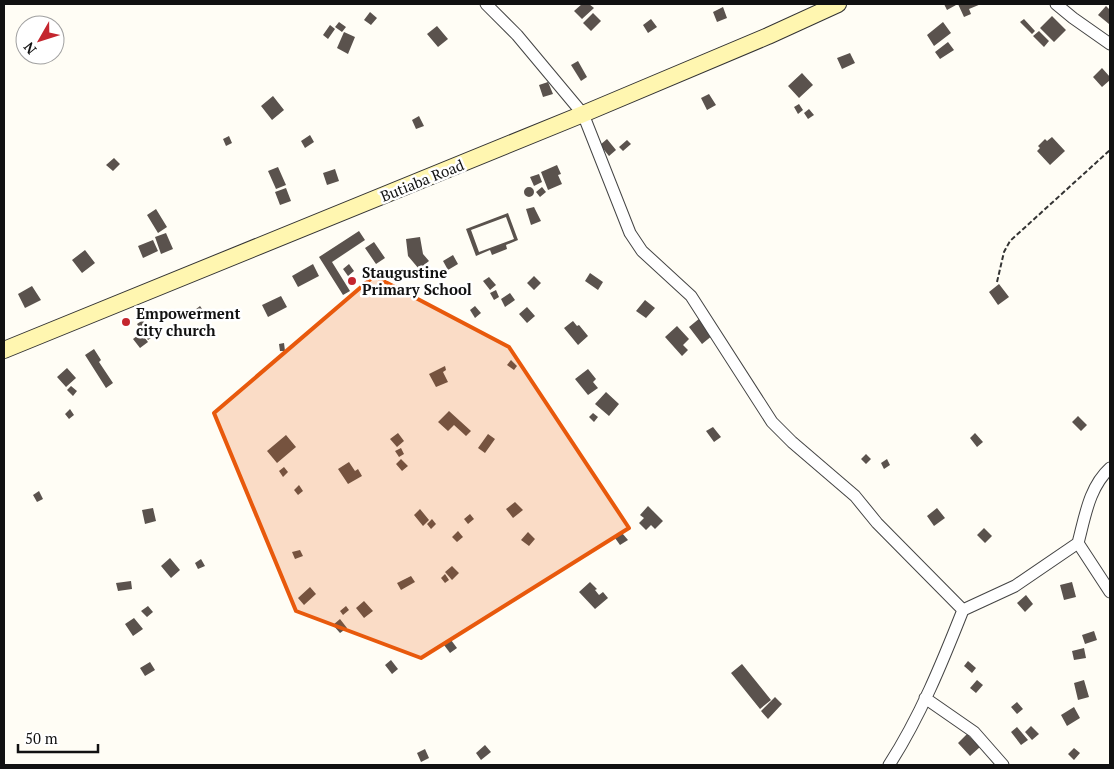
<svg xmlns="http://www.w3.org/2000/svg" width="1114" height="769" font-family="'PT Serif',serif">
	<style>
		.building { fill: #5a524d; fill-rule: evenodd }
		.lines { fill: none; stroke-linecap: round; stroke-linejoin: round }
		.street-casing { stroke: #444; stroke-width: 13 }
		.secondary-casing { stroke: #333; stroke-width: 18 }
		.path { stroke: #333; stroke-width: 2; stroke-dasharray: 5 2.5; stroke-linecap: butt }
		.street { stroke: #fff; stroke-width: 11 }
		.secondary { stroke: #fff6b0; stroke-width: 16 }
		.marked { fill: #e8590c; fill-opacity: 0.2; stroke: #e8590c; stroke-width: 4; stroke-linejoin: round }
		.poi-dot { fill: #c4262e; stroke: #fff; stroke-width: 2 }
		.labels { text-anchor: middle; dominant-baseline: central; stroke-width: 5; stroke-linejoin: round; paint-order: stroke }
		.street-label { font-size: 15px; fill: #111; stroke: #fff }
		.poi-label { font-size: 15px; font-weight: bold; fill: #111; stroke: #fff; text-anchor: start }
	</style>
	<rect width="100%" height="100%" fill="#fffdf5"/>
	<!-- building -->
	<path class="building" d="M582,4H589L594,8L582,19L574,11Z
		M944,4H956V5L947,10Z
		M958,4H981L969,9L971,14L964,17Z
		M1106,6L1110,10L1109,24L1098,15Z
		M723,7L727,18L717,22L713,12Z
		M370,12L377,18L371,25L364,20Z
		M593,13L601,21L591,31L583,23Z
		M1052,16L1066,30L1054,42L1040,28Z
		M651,19L657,27L648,33L643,25Z
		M1024,19L1035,31L1032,34L1020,22Z
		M339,22L346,27L342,32L335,27Z
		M943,22L951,33L934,46L927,35Z
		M330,25L335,29L328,39L323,35Z
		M437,26L448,39L438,47L427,34Z
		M1039,31L1049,41L1044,47L1033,36Z
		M344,32L355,37L348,54L337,48Z
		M948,42L954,50L940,59L935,52Z
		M850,53L855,63L842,69L837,58Z
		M578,61L587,77L581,81L571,65Z
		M1102,68L1110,77V80L1102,87L1093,77Z
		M802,73L813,85L799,98L788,86Z
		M548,82L553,94L543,97L539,85Z
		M709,94L716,105L707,110L701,98Z
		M273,96L284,110L272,120L261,106Z
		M799,104L803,110L798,114L794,107Z
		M809,109L814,115L808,119L804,113Z
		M419,116L424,126L416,129L412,120Z
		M310,135L314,142L305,148L301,141Z
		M229,136L232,143L226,146L223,139Z
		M1052,137L1065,151L1050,165L1037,151L1040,148L1038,146L1045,139L1047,141Z
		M607,139L616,150L609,156L600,145Z
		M627,140L631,144L623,151L619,147Z
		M114,158L120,164L113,171L106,165Z
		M557,165L561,174L558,175L562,184L548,190L541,172Z
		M278,167L286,185L276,189L268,171Z
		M335,169L339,181L327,185L323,173Z
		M539,174L542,182L534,186L530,177Z
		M524 192a5 5 0 1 1 10 0a5 5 0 1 1-10 0Z
		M542,187L546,192L540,197L536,192Z
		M286,188L291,201L280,205L275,192Z
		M534,207L541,221L531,225L526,209Z
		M156,209L167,227L158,233L147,215Z
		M508,213L518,240L506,245L507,249L492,255L490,250L476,256L466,229ZM506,217L514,239L479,252L471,230Z
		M359,231L365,240L332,262L350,291L343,295L319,257Z
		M166,233L173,249L161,254L155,237Z
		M420,237L423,254L429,261L419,269L408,256L406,239Z
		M153,240L158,251L143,258L138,246Z
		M374,242L385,258L376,264L365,248Z
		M85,250L95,263L82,273L72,260Z
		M453,255L458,264L448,270L443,261Z
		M313,264L319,276L298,287L292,276Z
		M349,264L354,271L348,276L343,269Z
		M368,269L372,274L366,280L361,275Z
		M590,273L603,282L598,290L585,281Z
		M534,276L541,283L534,290L527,283Z
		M489,277L496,285L490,290L483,281Z
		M999,284L1009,297L998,305L989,292Z
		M32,286L41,300L25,308L18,294Z
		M496,290L499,297L494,300L490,293Z
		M510,293L515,300L505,307L501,299Z
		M281,296L287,307L268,317L262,305Z
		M645,300L655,308L646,318L636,311Z
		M200,306L205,313L195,320L190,314Z
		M475,306L481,313L475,318L470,310Z
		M527,307L535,316L527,323L519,314Z
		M700,318L713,335L702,344L689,327Z
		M143,320L154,336L148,340L137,324Z
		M573,321L577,326L579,325L588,336L578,345L564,328Z
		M677,326L689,339L683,345L688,350L682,356L665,337Z
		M141,333L148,342L140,348L133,339Z
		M284,343L285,351H280L279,344Z
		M94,349L101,360L99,362L113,383L106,388L85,355Z
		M511,360L517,366L514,370L507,365Z
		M445,366L446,370L443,372L448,382L436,387L429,374Z
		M67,368L76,378L66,387L57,377Z
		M588,369L596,379L593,382L598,388L588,395L575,379Z
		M71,386L77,391L73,396L67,390Z
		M606,392L619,404L609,416L595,404Z
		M70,409L74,415L69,419L65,414Z
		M449,411L471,431L466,436L454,425L448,431L438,422Z
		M593,413L598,417L594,422L589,417Z
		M1078,416L1087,425L1081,431L1072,422Z
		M713,427L721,437L714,442L706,431Z
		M398,433L404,441L397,447L390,439Z
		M975,433L983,442L977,447L970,438Z
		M488,434L495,439L485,453L478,448Z
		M286,435L296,447L277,463L267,451Z
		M401,448L404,454L399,457L395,451Z
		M866,454L871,459L866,464L861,459Z
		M401,459L408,466L402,471L396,464Z
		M887,459L890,465L884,469L881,463Z
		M349,462L355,471L358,469L362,476L348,484L338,469Z
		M284,467L288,472L283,477L279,471Z
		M299,485L303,491L298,495L294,490Z
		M39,491L43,499L37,502L33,495Z
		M515,502L523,510L513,518L506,509Z
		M648,506L663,521L655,529L651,525L646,530L639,523L644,518L640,515Z
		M153,508L156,521L145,524L142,510Z
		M937,508L945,518L934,526L927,516Z
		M420,509L429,520L423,526L414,515Z
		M470,514L474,519L468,524L464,519Z
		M432,519L436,524L431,529L427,524Z
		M984,528L992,536L985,543L977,535Z
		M458,531L463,537L457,542L452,537Z
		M528,532L535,539L529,546L521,540Z
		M622,533L628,540L620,545L615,538Z
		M300,550L303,556L295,559L292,552Z
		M170,558L180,570L171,578L161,566Z
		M201,559L205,566L198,569L195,563Z
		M452,566L459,573L452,580L445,572Z
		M445,574L449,580L445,583L441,578Z
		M411,576L415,582L401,590L397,583Z
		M131,581L132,589L118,591L116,583Z
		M590,582L597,589L595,590L599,595L603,592L608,598L595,609L579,592Z
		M1072,582L1076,597L1064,600L1060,585Z
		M310,587L316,594L304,605L298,598Z
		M1026,595L1033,604L1025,612L1017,603Z
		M364,601L373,611L364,618L356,608Z
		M148,606L153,612L147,617L141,611Z
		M346,606L349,610L343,615L340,611Z
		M134,618L143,629L133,636L125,624Z
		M340,619L347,628L340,633L333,625Z
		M1094,631L1097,640L1085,644L1082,635Z
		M451,640L457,648L450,653L444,645Z
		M1084,648L1086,658L1074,660L1072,651Z
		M391,660L398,669L392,674L385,665Z
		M968,661L976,668L972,673L964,666Z
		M150,662L155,670L145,676L140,668Z
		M742,664L771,700L760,709L731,673Z
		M977,680L983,685L976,693L970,688Z
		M1084,680L1089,697L1078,700L1074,683Z
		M775,697L782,704L768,719L761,711Z
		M1017,702L1023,709L1017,714L1011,707Z
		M1074,707L1080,718L1067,726L1061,715Z
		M1031,726L1039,734L1032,740L1025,732Z
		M1017,727L1028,740L1021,745L1011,732Z
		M967,734L980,747L970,756L958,743Z
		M485,745L491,752L481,760L476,753Z
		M1074,748L1080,753L1074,760L1068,754Z
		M425,749L429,758L421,762L417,753Z"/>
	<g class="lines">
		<defs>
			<path id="street" d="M486,4L517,35L583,114L630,233L642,251L691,296L772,422L792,442L855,496L877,523L963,610
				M1056,4L1073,18L1110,44
				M1078,543L1110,592
				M925,698L974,732L1003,765
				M889,765C920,717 942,663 963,610L1015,586L1078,543C1085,517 1089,487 1110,468"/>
			<path id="secondary" d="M4,350L583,114L768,36L838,4"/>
		</defs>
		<!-- street casing -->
		<use href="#street" class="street-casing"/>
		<!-- secondary casing -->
		<use href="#secondary" class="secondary-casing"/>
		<!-- path -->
		<path class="path" d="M997,282L1004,252L1010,241L1110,150"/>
		<!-- street -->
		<use href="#street" class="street"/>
		<!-- secondary -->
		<use href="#secondary" class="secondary"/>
	</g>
	<!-- marked area -->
	<path class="marked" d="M374,276L509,347L629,528L421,658L296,611L214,413Z"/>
	<!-- markers -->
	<g class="poi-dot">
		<circle cx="352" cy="281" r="5"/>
		<circle cx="126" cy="322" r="5"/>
	</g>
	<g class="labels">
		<!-- street labels -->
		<g class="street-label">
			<text transform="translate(422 180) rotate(-22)">Butiaba Road</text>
		</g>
		<!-- poi labels -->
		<g class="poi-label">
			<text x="362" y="272">Staugustine<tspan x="362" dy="17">Primary School</tspan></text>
			<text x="136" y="313">Empowerment<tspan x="136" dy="17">city church</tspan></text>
		</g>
	</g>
	<!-- border -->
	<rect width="1114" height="769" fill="none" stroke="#111111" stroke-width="10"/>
	<!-- north arrow -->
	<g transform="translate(40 40) rotate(231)"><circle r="24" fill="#ffffff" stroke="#a0a0a0"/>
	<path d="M0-4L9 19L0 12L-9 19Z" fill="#c4262e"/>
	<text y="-8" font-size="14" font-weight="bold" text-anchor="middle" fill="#111111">N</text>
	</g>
	<!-- scale -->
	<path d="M18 744v8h80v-8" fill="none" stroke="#111111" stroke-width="2.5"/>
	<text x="25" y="744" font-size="15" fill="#111111" stroke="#ffffff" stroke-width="4" paint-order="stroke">50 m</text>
</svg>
